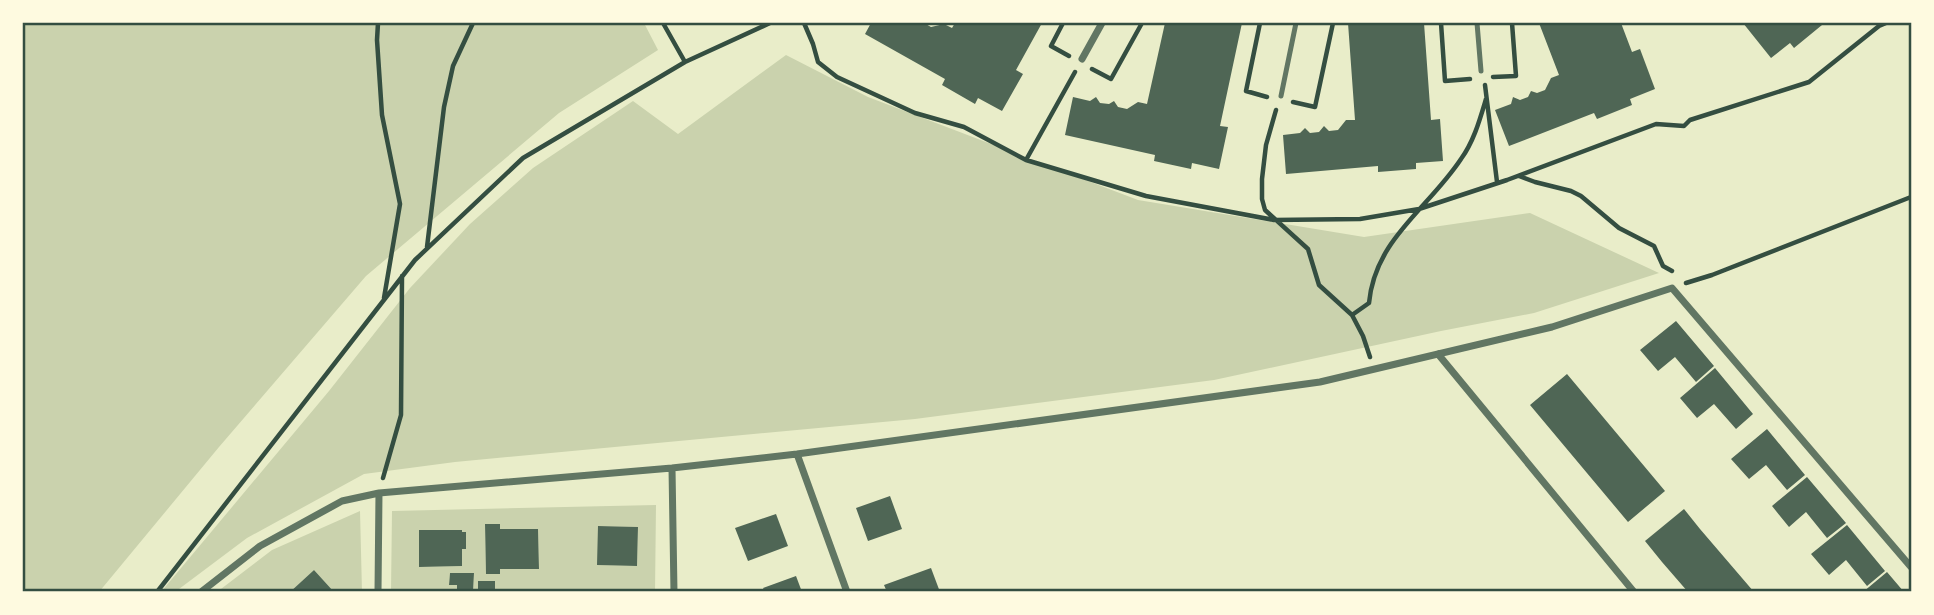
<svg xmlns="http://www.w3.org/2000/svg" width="1934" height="615" font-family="Roboto,sans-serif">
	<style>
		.green { fill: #cad2ad; fill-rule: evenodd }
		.building { fill: #4f6655 }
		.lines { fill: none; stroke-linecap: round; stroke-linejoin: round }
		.path { stroke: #344e41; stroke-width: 4.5 }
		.service { stroke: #617663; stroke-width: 5 }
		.minor { stroke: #617663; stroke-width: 7 }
		.neatline { fill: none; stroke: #344e41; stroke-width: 2.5 }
	</style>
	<rect width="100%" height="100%" fill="#e9edc9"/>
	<!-- green -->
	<path class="green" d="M23,23H644L658,50L559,113L366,276L219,447L99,592H23Z
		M786,55L868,97L1138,200L1364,237L1530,213L1659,273L1534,313L1441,331L1214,380L915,419L455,462L364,474L247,538L175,592H161L329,391L410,288L470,224L533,168L633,101L678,134Z
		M656,505L655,592H495V582H478V592H473L474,573H450L449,585H457V592H391L392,511ZM485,524H500V529H538L539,569H500V574L486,573ZM598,526L638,527L637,566L598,565ZM419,530H461L462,532L466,533V548L462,549V566L419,567Z
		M360,511L362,592H334L314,570L290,592H217L272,550Z"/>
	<!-- building -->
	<path class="building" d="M871,23H924L931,27L944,24L952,28L955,23H1042L1016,70L1023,74L1002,111L978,98L975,104L942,85L945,79L865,34Z
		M1165,23H1242L1220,126L1228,127L1219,169L1192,163L1191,169L1154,161L1155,155L1065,135L1073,97L1090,101L1096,97L1100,103L1109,104L1114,101L1118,107L1127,109L1138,102L1147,104Z
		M1348,23H1424L1431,120L1440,119L1443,161L1416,163V169L1378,172V166L1286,174L1283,135L1300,133L1305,128L1310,133L1319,132L1324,126L1329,131L1338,130L1346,120H1355Z
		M1539,23H1621L1632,52L1640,49L1655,89L1630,99L1632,105L1597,119L1594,113L1509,146L1495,110L1511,104L1513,97L1520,100L1528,97L1531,91L1537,93L1545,90L1551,78L1559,75Z
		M1743,23H1821L1822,25L1794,48L1790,43L1771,58Z
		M1676,321L1714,366L1696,382L1675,357L1658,371L1640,350Z
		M1715,368L1753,414L1736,429L1714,404L1697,418L1680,398Z
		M1567,374L1665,491L1628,522L1530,405Z
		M1767,429L1805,475L1787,490L1766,465L1749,479L1731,459Z
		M1807,477L1846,523L1827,538L1806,512L1789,527L1772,506Z
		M890,496L902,529L868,541L856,508Z
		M1684,509L1700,529L1754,592H1688L1662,562L1645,541Z
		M776,514L788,546L748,561L735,528Z
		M485,524H500V529H538L539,569H500V574H486Z
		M1847,525L1885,571L1867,586L1846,560L1829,575L1811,554Z
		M598,526L638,527L637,566L597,565Z
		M419,530H462V532H466V549H462V566L419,567Z
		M931,568L940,592H887L884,585Z
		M314,570L334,592H290Z
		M1887,572L1904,592H1863Z
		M450,573H474L473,592H457V585H449Z
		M796,576L802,592H765L763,588Z
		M478,581H495V592H478Z"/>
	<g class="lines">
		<!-- path -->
		<path class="path" d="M378,23L377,40L382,115L400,204L384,298
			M663,23L685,62
			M804,23L813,44L818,62L837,77L915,113L964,127L1026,160L1146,196L1274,220L1360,219L1419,209L1507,180L1656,124L1684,126L1690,120L1809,82L1879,26L1886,23
			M1063,23L1051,46L1069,56
			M1260,23L1246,91L1267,97
			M1441,23L1445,81L1470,79
			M1092,69L1111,79L1142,23
			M1493,77L1516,76L1512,23
			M1485,85L1497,182
			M1293,102L1315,107L1333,23
			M1276,110L1266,145L1262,179V199L1265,210L1308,249L1319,285L1352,315L1363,336L1370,357
			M1026,160L1075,72
			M1519,176L1535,182L1571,191L1581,196L1619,228L1654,246L1663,266L1672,271
			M427,247L444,107L453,66L473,23
			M1686,283L1712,275L1911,197
			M1352,315L1369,303C1375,239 1428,209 1461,159C1474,141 1480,119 1486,99
			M383,478L401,415L402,276
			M157,592L415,260L523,158L685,62L770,23"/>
		<!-- service -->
		<path class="service" d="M1477,23L1481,71
			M1281,96L1296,23"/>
		<!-- minor -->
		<path class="minor" d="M1082,59L1102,23
			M1438,354L1634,592
			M797,454L847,592
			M672,468L674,592
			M201,592L260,546L342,501L379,493L672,468L797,454L1320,382L1552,327L1672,288L1911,567
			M378,592L379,493"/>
	</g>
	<!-- border -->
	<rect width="1934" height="615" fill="none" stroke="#fefae0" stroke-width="49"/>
	<rect x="24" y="24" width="1886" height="566" class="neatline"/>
</svg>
